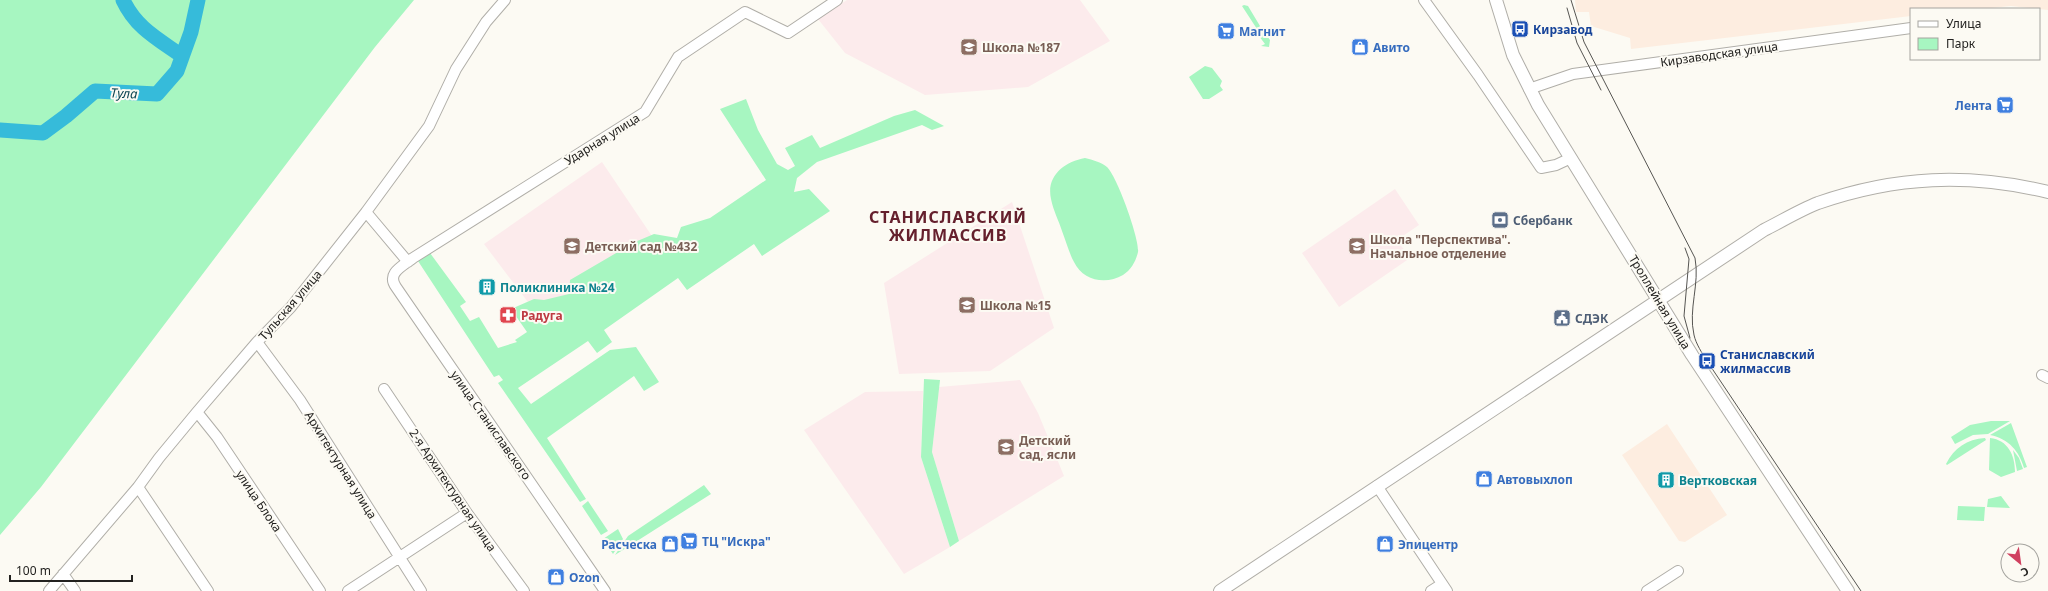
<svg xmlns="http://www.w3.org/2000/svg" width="2048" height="591" font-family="'Noto Sans',sans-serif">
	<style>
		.industrial { fill: #fdede0 }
		.education { fill: #fcebec }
		.green { fill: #a7f6c1 }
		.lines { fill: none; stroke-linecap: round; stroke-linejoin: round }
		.river { stroke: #36bbda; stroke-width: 15 }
		.minor-casing { stroke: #b0aea8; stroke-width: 12 }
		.major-casing { stroke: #b0aea8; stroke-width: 14 }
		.minor { stroke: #fff; stroke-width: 10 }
		.major { stroke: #fff; stroke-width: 12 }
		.tram { stroke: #565552; stroke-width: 1 }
		.labels { text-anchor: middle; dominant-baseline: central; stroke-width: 4; stroke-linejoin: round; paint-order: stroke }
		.transit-label { font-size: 12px; font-weight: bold; fill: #164399; stroke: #fcfaf3; text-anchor: start }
		.shop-label { font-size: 12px; font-weight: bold; fill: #366cbe; stroke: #fcfaf3; text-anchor: start }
		.education-label { font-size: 12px; font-weight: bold; fill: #785e54; stroke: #fcfaf3; text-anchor: start }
		.street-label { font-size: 12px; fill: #232220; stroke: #fcfaf3 }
		.service-label { font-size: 12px; font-weight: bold; fill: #4e5e75; stroke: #fcfaf3; text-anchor: start }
		.culture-label { font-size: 12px; font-weight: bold; fill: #0d838f; stroke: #fcfaf3; text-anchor: start }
		.health-label { font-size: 12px; font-weight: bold; fill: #be3a42; stroke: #fcfaf3; text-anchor: start }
		.water-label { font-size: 13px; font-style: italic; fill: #0d4552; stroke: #fcfaf3 }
		.district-label { font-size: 16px; font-weight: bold; letter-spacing: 1px; fill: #65202d; stroke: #fcfaf3 }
	</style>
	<rect width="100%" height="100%" fill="#fcfaf3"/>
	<!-- industrial -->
	<path class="industrial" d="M1575,0H2048V10L2011,6L1982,9H1911V16L1631,49L1630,38L1591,26L1589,12H1576Z
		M1667,424L1727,515L1685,542L1679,541L1622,455Z"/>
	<!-- education -->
	<path class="education" d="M847,0H1080L1110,41L1028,87L925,95L845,53L818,19Z
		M602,162L660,248L546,326L484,244Z
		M1395,189L1419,225L1397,240L1410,258L1339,307L1302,253Z
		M1012,202L1054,328L990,371L899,374L884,283Z
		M1020,380L1038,413L1064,476L959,541L932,452L939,387Z
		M923,391L921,457L950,547L904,574L804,430L865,392Z"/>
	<!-- green -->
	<path class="green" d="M0,0H414L375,47L41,487L0,535Z
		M1244,5L1248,6L1260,26L1257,29L1242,6Z
		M1262,29L1270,40L1269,47L1261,46L1265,44L1256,32Z
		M1205,66L1212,68L1222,81L1220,86L1223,90L1209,99H1203L1189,77Z
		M746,99L758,130L777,164L788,170L795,166L785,148L812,135L820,148L894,116L915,110L944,126L932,130L922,125L817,162L797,178L794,192L809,189L830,211L762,256L754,244L687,290L678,278L604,330L612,342L597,353L588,341L518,388L531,404L610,350L636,347L659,382L644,391L634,376L547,438L586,499L580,502L503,390L498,383L503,380L499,375L494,377L418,261L430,253L466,302L460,306L470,321L479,317L498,348L517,342L515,340L527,332L511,309L534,299L544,300L569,294L570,280L635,242L654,234L677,238L681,227L710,218L766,180L720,109Z
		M1085,158C1093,160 1101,162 1107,167C1117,176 1140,240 1138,252C1136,261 1131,270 1123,275C1106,285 1083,281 1074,262C1069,253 1066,241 1062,231C1059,221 1053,210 1051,199C1046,176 1064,162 1085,158Z
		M924,379L940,380L932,452L959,541L950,547L921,457Z
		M1991,421H2010L1988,434L1973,435L1955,444L1951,437L1970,425Z
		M2011,423L2027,467L2024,468C2019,451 2009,439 1990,435Z
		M1985,438L1986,440L1947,465L1946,464C1954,448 1967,439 1985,438Z
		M1990,438C2008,440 2015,455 2015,472L2001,477L1989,470Z
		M2013,450L2019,458L2023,469L2017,471Z
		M704,485L711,494L615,555L628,536Z
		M2001,496L2010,508L1987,507L1988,499Z
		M588,501L608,531L601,535L582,506Z
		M1958,506L1985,507L1984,521L1957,520Z
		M618,529L623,539L613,554L603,539Z"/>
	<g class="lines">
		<!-- river -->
		<path class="river" d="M123,0C136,28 158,39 182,56
			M0,130L43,133L66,116L95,91L157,94L177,71L191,32L198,0"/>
		<defs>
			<path id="minor" d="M1424,0L1478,75L1541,168L1556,165L1571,158
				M1529,89L1573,74L1911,28
				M366,212L408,262
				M257,342L300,400L421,591
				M2042,375L2048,378
				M384,389L467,513L524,591
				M197,412L217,437L320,591
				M1377,486L1447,591
				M138,487L208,591
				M63,574L75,591
				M49,591L138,487L159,458L197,412L257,342L291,307L366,212L429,126L456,69L486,22L505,0
				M348,591L467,513
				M605,591L396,287C386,273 403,266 413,258L645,112L678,57L745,12L788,33L837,0
				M1431,591L1442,584
				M1647,591L1678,571"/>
			<path id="major" d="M1496,0L1513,55L1538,105L1692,355L1848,591
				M1220,591L1764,230C1782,221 1800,210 1818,203C1896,176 1968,173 2048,192"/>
		</defs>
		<!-- minor casing -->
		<use href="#minor" class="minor-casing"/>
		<!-- major casing -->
		<use href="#major" class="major-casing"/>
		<!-- minor -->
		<use href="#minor" class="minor"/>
		<!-- major -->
		<use href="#major" class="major"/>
		<!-- tram -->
		<path class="tram" d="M1571,0L1584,42L1695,258C1700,284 1688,309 1694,335C1696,344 1702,353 1707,361L1861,591
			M1567,8L1577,43L1601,90
			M1685,248L1689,259L1684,316L1690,338"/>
	</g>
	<!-- icons -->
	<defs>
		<symbol id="bus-square" viewBox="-11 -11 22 22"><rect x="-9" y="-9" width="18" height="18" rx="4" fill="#1a4fb4" stroke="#fcfaf3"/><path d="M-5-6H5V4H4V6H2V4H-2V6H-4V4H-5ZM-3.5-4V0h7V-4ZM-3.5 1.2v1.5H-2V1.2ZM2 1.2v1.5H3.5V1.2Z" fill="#fff"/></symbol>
		<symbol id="supermarket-square" viewBox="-11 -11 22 22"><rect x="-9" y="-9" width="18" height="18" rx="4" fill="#3f7fe0" stroke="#fcfaf3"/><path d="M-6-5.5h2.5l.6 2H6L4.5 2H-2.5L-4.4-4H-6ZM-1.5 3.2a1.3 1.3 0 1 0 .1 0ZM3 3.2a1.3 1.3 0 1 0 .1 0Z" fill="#fff"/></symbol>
		<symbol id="school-square" viewBox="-11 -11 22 22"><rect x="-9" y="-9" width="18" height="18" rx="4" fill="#8d6e63" stroke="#fcfaf3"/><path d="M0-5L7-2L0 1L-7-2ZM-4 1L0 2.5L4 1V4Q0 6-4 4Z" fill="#fff"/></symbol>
		<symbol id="shop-square" viewBox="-11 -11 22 22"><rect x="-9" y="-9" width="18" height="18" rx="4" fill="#3f7fe0" stroke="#fcfaf3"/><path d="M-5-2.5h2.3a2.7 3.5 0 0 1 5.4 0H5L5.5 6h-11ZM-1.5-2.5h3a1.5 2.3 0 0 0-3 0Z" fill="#fff"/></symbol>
		<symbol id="bank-square" viewBox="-11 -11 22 22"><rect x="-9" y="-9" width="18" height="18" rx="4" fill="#5c6f8a" stroke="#fcfaf3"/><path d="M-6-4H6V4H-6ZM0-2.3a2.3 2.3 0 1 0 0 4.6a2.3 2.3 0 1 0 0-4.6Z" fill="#fff"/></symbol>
		<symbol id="building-square" viewBox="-11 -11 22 22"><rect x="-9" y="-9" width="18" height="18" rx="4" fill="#0f9aa8" stroke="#fcfaf3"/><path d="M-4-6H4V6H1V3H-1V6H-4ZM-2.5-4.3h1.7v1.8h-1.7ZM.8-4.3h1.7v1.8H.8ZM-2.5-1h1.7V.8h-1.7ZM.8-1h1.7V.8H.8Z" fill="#fff"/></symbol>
		<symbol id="pharmacy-square" viewBox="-11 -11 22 22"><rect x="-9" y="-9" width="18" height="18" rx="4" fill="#e0444e" stroke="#fcfaf3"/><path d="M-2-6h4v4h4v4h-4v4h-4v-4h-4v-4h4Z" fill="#fff"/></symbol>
		<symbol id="civic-square" viewBox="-11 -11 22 22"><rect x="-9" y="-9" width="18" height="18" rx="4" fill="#5c6f8a" stroke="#fcfaf3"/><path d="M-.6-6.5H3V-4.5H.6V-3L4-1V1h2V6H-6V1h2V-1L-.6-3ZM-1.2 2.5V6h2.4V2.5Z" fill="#fff"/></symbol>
	</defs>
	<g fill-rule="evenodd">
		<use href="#bus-square" x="1510" y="19" width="20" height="20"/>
		<use href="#supermarket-square" x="1216" y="21" width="20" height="20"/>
		<use href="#school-square" x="959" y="37" width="20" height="20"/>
		<use href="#shop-square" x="1350" y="37" width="20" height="20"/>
		<use href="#supermarket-square" x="1995" y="95" width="20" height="20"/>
		<use href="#bank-square" x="1490" y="210" width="20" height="20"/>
		<use href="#school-square" x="562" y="236" width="20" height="20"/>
		<use href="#school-square" x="1347" y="236" width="20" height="20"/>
		<use href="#building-square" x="477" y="277" width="20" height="20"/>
		<use href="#school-square" x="957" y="295" width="20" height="20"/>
		<use href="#pharmacy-square" x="498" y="305" width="20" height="20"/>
		<use href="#civic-square" x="1552" y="308" width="20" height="20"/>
		<use href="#bus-square" x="1697" y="351" width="20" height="20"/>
		<use href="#school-square" x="996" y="437" width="20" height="20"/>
		<use href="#shop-square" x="1474" y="469" width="20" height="20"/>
		<use href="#building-square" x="1656" y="470" width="20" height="20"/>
		<use href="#supermarket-square" x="679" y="531" width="20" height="20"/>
		<use href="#shop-square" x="660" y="534" width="20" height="20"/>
		<use href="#shop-square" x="1375" y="534" width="20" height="20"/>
		<use href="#shop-square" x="546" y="567" width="20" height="20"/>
	</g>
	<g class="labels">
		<!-- transit labels -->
		<g class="transit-label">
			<text x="1533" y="29">Кирзавод</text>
			<text x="1720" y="354">Станиславский<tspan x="1720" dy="14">жилмассив</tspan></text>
		</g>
		<!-- shop labels -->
		<g class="shop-label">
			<text x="1239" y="31">Магнит</text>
			<text x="1373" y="47">Авито</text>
			<text x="1992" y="105" text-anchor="end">Лента</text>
			<text x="1497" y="479">Автовыхлоп</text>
			<text x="702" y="541">ТЦ "Искра"</text>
			<text x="657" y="544" text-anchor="end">Расческа</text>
			<text x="1398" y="544">Эпицентр</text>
			<text x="569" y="577">Ozon</text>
		</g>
		<!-- education labels -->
		<g class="education-label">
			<text x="982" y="47">Школа №187</text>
			<text x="1370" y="239">Школа "Перспектива".<tspan x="1370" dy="14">Начальное отделение</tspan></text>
			<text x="585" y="246">Детский сад №432</text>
			<text x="980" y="305">Школа №15</text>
			<text x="1019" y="440">Детский<tspan x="1019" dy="14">сад, ясли</tspan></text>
		</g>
		<!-- street labels -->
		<g class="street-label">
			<text transform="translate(1719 54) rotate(-8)">Кирзаводская улица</text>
			<text transform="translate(602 139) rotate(-32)">Ударная улица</text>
			<text transform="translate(1660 302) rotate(59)">Троллейная улица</text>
			<text transform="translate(290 305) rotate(-49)">Тульская улица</text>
			<text transform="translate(491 425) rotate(55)">улица Станиславского</text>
			<text transform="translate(341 465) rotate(58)">Архитектурная улица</text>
			<text transform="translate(453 490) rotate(56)">2-я Архитектурная улица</text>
			<text transform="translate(259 501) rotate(56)">улица Блока</text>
		</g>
		<!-- service labels -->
		<g class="service-label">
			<text x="1513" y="220">Сбербанк</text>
			<text x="1575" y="318">СДЭК</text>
		</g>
		<!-- culture labels -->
		<g class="culture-label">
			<text x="500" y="287">Поликлиника №24</text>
			<text x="1679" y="480">Вертковская</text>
		</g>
		<!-- health labels -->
		<g class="health-label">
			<text x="521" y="315">Радуга</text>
		</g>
		<!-- water labels -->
		<g class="water-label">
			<text transform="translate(124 93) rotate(2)">Тула</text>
		</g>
		<!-- district labels -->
		<g class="district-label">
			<text x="948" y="217">СТАНИСЛАВСКИЙ<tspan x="948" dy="18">ЖИЛМАССИВ</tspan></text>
		</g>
	</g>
	<!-- legend -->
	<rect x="1910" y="8" width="130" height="52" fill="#fcfaf3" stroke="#a5a49f"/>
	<rect x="1918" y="21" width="20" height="6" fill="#ffffff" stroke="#a5a49f"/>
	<text x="1946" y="28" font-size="12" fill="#232220">Улица</text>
	<rect x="1918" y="38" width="20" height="12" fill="#a7f6c1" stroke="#a5a49f"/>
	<text x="1946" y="48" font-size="12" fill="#232220">Парк</text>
	<!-- north arrow -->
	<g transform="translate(2020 563) rotate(151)"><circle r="19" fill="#fcfaf3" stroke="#a5a49f"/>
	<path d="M0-3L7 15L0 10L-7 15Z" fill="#d0405f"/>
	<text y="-6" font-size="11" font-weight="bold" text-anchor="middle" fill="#232220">С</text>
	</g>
	<!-- scale -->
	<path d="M10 575v6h122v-6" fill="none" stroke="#232220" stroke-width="2"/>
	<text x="16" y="575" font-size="12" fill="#232220" stroke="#fcfaf3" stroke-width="3" paint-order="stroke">100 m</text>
</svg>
